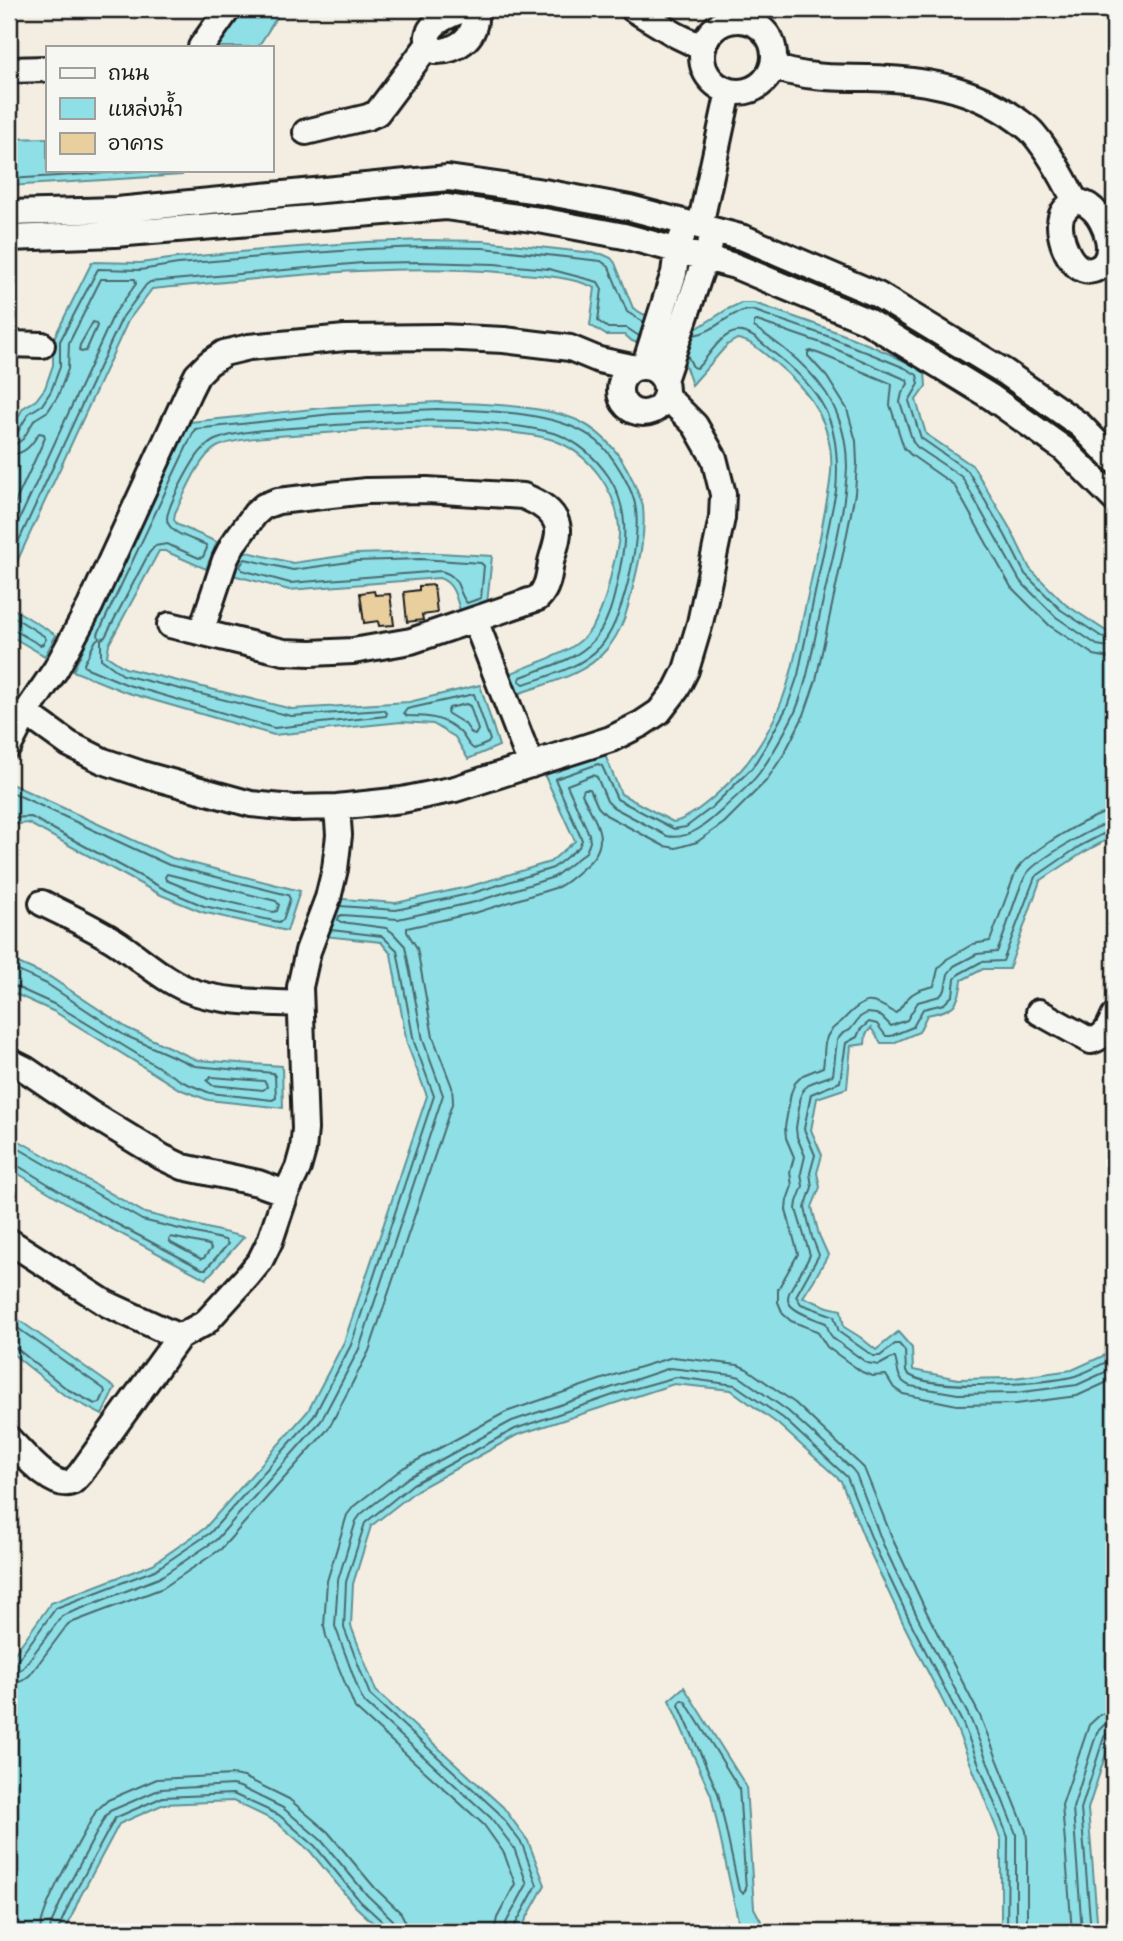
<svg xmlns="http://www.w3.org/2000/svg" width="1123" height="1941" font-family="'Balsamiq Sans','Playpen Sans Thai',sans-serif">
	<style>
		.water { fill: #8edfe6; stroke: #609195; stroke-width: 2 }
		.lines { fill: none; stroke-linecap: round; stroke-linejoin: round }
		.shore { stroke: #4a6a6d; stroke-width: 2 }
		.building { fill: #e9ce9e; stroke: #1c1c1c; stroke-width: 2 }
		.minor-casing { stroke: #1c1c1c; stroke-width: 30 }
		.minor { stroke: #f6f6f2; stroke-width: 24 }
	</style>
	<rect width="100%" height="100%" fill="#f3eee1"/>
	<filter id="ink" filterUnits="userSpaceOnUse"><feTurbulence type="fractalNoise" baseFrequency=".0143" numOctaves="2"/><feDisplacementMap in="SourceGraphic" scale="14" xChannelSelector="R" yChannelSelector="G"/><feConvolveMatrix kernelMatrix="1 2 1 2 8 2 1 2 1" color-interpolation-filters="sRGB"/></filter>
	<g filter="url(#ink)">
		<!-- water -->
		<path class="water" d="M233,9H282L258,47H209Z
			M47,138V170H185L182,175L9,186V139Z
			M425,240L483,241L602,254L611,258L615,263L633,308L643,314L686,329L699,327L728,309L741,303H754C812,323 872,342 925,372L926,386L916,400L926,434L973,466L1012,532L1030,569L1065,604L1106,631L1114,633V836L1084,852L1040,881L1009,969H983L962,980C959,1007 953,1010 927,1015L919,1032L893,1043H881L871,1028L866,1034L865,1044L851,1046L847,1088L817,1098L811,1130L822,1155L817,1173L820,1187L812,1207L819,1235L828,1255L814,1280L803,1297L828,1307L841,1310L844,1327L860,1337L876,1350L898,1332L912,1348L913,1370L958,1379L1014,1378L1072,1370L1114,1351V1729L1088,1809L1098,1932H1001V1840L956,1727L904,1625L869,1550L841,1481L778,1424L731,1390L674,1384L517,1435L417,1490L371,1526L353,1584L351,1626L376,1691L503,1807L528,1841L545,1885L519,1932H383L355,1906L310,1851L275,1821L233,1801L164,1804L119,1824L80,1897L65,1932H9V1661L51,1603L153,1564L205,1528L308,1411L344,1342L427,1096L407,1044L391,954L381,942L314,935L329,898L396,903L471,886L550,862L575,841L544,774L605,755L621,794L673,822C694,819 733,780 747,763C760,746 773,723 781,703C794,670 799,634 807,599C813,572 819,544 824,516C828,494 834,470 830,447C825,412 803,386 777,364C764,354 753,341 737,339L727,345L692,385L684,362L680,356L632,341L625,335H606L590,325L595,288C571,276 537,275 510,273C390,262 271,278 152,289L128,321L9,579V434L23,408L36,400L45,388L53,365V340L92,262L140,263L177,258L271,249L367,242Z
			M438,402C479,404 542,404 579,421C609,436 627,463 638,493C640,498 643,503 643,508C646,534 639,562 633,587C628,609 622,632 606,650C584,676 547,683 517,694L509,674C577,647 596,648 612,570C615,557 620,542 619,529C617,490 589,453 553,440C535,434 515,433 496,431C443,425 390,428 337,432C308,435 241,435 217,447C199,456 184,496 175,513L174,520L178,525L217,542L206,569L165,551H159L109,644L107,656L125,668L292,709L409,702L480,685L499,746L468,759L455,737L433,724L401,722L274,735L125,692L73,671L190,422L332,407Z
			M239,550L293,563L355,554L421,552L492,556L487,604L461,613C456,599 455,583 439,578L289,590L229,574Z
			M9,606L56,635L45,656L9,635Z
			M9,783L172,858L300,891L287,931L202,912L161,895L28,823L9,825Z
			M9,959L50,977L127,1028L197,1060L282,1066L283,1108L208,1100L179,1089L55,1012L9,991Z
			M9,1135L145,1213L244,1237L206,1279L93,1219L9,1168Z
			M9,1313L115,1388L102,1415L64,1395L9,1351Z
			M684,1687L746,1786L754,1908L767,1932H737L738,1920L711,1795L669,1700Z"/>
		<g class="lines">
			<!-- shore -->
			<path class="shore" d="M9,179L154,170
				M93,322L96,323L97,326L86,351L81,352L79,350L80,345Z
				M694,335C716,332 729,310 752,310L827,336L905,368L917,375L919,384L909,401L921,438L968,471L1005,535L1025,574L1061,610L1102,637L1114,640
				M437,409C485,411 559,410 597,441C613,455 634,489 636,510C640,544 623,621 600,647C580,668 551,675 524,684L519,681L521,677C543,668 570,662 588,646C612,624 616,588 622,558C627,530 625,502 609,477C596,458 578,442 557,434C538,428 518,426 499,424C444,418 390,421 335,425C302,428 244,428 215,440C211,442 205,447 202,450C193,459 173,497 169,510C167,515 166,521 169,525C176,536 196,540 206,545L207,548L203,557L199,558L167,544L155,546L149,553L105,637L101,639V659L123,675L291,716L384,710L387,713L386,716L274,728L128,685L85,667L84,664L96,640L99,638L98,634L195,429L332,414Z
				M9,436L17,433L29,413L42,405L51,391L60,367V341L98,269L140,270L178,264L272,256L368,249L425,247L483,248L601,261L609,267L627,312L644,322
				M9,444H16L23,439L35,419L48,411L58,396L68,369L69,343L101,279H135L136,284L114,314L9,542
				M9,455C25,454 31,446 39,433L44,434L45,438L9,516
				M245,559L293,570L356,561L421,559L481,563L484,566L481,598L467,603C456,590 462,577 441,571L290,583L242,570L240,566Z
				M9,562L122,318L146,285L150,282L362,263L419,262L494,264L549,269L598,282L602,289L598,321L608,328H627L639,336
				M9,614L44,636L46,639L43,644L40,645L14,630H9
				M474,694L490,740L488,743L474,749C467,745 466,738 460,732C445,717 427,716 407,716L404,713L407,709Z
				M466,704L470,706L478,730L475,735L472,734L465,724L447,713L449,708Z
				M9,791L169,865L288,895L290,899L283,920L279,922L204,906L164,889L31,817L9,818
				M1114,811C1094,812 1026,853 1016,871L990,941L973,944L947,959L938,969L934,986C924,989 914,990 907,999C902,1004 901,1009 896,1013C870,999 867,995 844,1019C837,1026 829,1029 826,1040C823,1048 825,1058 823,1067L803,1075L795,1083L791,1093L785,1127L786,1138L794,1157L790,1172L792,1186L787,1200L786,1210L798,1254L778,1289V1302L783,1314L791,1321L817,1331L827,1347L862,1372L872,1376L886,1375L894,1388L903,1394L957,1405L1016,1404L1077,1396L1114,1379
				M1114,822C1099,823 1033,862 1026,875C1013,899 1008,928 997,952L977,954L954,966L948,974L945,990L940,996L918,1002L907,1020L891,1026L882,1017L876,1014L867,1013L860,1017L850,1030L843,1033L837,1040L833,1075L811,1083L804,1089L801,1095L796,1128L797,1137L805,1156L801,1173L803,1186L797,1202L796,1209L810,1255C790,1298 766,1302 826,1323L830,1334L834,1339L867,1363L879,1365L892,1358H895C899,1370 896,1380 910,1386L958,1394L1015,1393L1077,1385L1114,1368
				M1114,831H1109L1080,846L1035,877L1003,961L981,962L959,974L955,979L953,995L944,1004L923,1009L913,1027L891,1036H886L877,1024L869,1022L860,1030L857,1037L846,1043L840,1082L811,1094L804,1129L815,1155L810,1173L812,1187L805,1208L812,1237L819,1255L796,1296L801,1304L834,1316L839,1332L873,1356H880L895,1344H899L905,1351L906,1372C923,1393 1049,1384 1075,1376C1088,1372 1102,1364 1114,1358
				M167,874L276,901L279,905L277,911L273,912L207,897L166,880L165,877Z
				M340,906L396,910L473,893L553,868L579,847L582,840L555,779L598,764L602,766L617,799L674,829L686,827L710,809L752,768L767,744L787,707L798,675L836,491C842,421 823,391 769,349C761,342 748,330 736,332C720,334 708,358 697,368L693,367L687,355
				M9,967L47,984L124,1035L195,1066L273,1073L275,1076L276,1098L272,1100L210,1093L183,1082L58,1006L14,986H9
				M211,1077L264,1081L266,1083L267,1087L263,1090L212,1085L207,1081Z
				M9,1143L142,1220L225,1240L228,1244L206,1269H202L96,1213L15,1164L9,1163
				M171,1237L209,1245L211,1249L204,1258L201,1259L171,1243L169,1240Z
				M9,1322L104,1389L105,1392L100,1403L95,1404L67,1389L16,1348L9,1346
				M9,1664L17,1661L56,1608L155,1570L210,1533L314,1416L351,1345L434,1096L414,1042L397,950L382,936L331,930
				M9,1673L16,1672L23,1668L62,1616L159,1578L216,1540L321,1421L359,1349L443,1095L423,1040L405,946L392,932L386,928L341,922L338,920L339,916L342,915L398,919L475,902L554,877L586,852L590,842L589,834L567,785L593,775L597,777L607,801L613,807L667,836C688,841 708,823 722,810C735,797 750,786 760,772C773,754 785,732 795,712C808,681 813,646 820,614C830,566 845,516 847,467C847,449 844,431 837,414C823,377 786,348 754,327V322L757,321L824,344L907,380L908,384L902,393L900,402L913,442L917,447L962,477L1020,581L1056,617L1097,645L1114,648
				M9,1684L22,1681L30,1675L68,1624L163,1588L221,1549L329,1428L369,1351L453,1101L452,1087L433,1037L417,948L407,932V928L478,912L558,887C568,882 576,874 584,867C614,842 595,822 582,794L584,789H590L598,807L606,815L664,846L676,848L697,842L724,823L766,781L784,754L804,715L816,680L843,554L855,493L857,463L856,441L847,409L827,377L808,356V352L811,351L820,354L892,384L890,405L904,448L911,455L954,485L1011,587L1050,626L1094,655L1114,659
				M681,1700L685,1701L739,1788L746,1889L743,1893L739,1890L718,1793L679,1705Z
				M40,1932C41,1905 82,1838 96,1811L108,1800L157,1779L233,1775L244,1777L289,1799L328,1832L375,1888L401,1913L406,1923L407,1932
				M50,1932L51,1924L66,1890L105,1817L110,1811L161,1789L233,1785L240,1787L283,1808L321,1840L367,1895L393,1920L396,1932
				M59,1932V1927L74,1894L115,1818L163,1797L233,1794L279,1815L315,1846L360,1901L386,1925L387,1932
				M494,1932L497,1918L515,1884L504,1853L484,1825L355,1708L326,1636L324,1626L327,1581L347,1515L354,1506L403,1468L506,1412L614,1375L673,1357L738,1365L747,1369L795,1403L864,1468L893,1540L927,1613L980,1716L1026,1831L1027,1840V1932
				M505,1932L506,1923L527,1884L514,1848L491,1818L365,1703L361,1697L335,1626L338,1580L356,1521L361,1514L409,1477L512,1421L670,1368L732,1375L740,1377L788,1411L852,1469L856,1474L883,1544L918,1618L971,1720L1016,1834V1932
				M514,1932V1927L537,1885L522,1844L498,1812L370,1695L344,1628L346,1582L365,1523L413,1484L515,1429L619,1393L676,1377L735,1385L783,1418L847,1477L875,1547L910,1621L963,1724L1008,1837L1007,1932
				M1072,1932L1062,1805L1089,1725L1101,1714L1114,1712
				M1082,1932L1073,1808L1097,1732L1104,1725L1114,1722
				M1091,1932L1081,1809L1104,1737L1108,1732L1114,1731"/>
		</g>
		<!-- building -->
		<path class="building" d="M434,585L437,613L422,615L423,620L407,622L404,592L419,590V586Z
			M374,591L375,595L390,594L394,625L379,626L378,621L364,623L360,593Z"/>
		<g class="lines">
			<defs>
				<path id="minor" d="M469,9L475,16C476,38 455,52 435,51C412,30 450,12 469,9Z
					M633,9L676,35L703,48
					M702 56a36 36 0 1 1 72 0a36 36 0 1 1-72 0Z
					M201,47L228,9
					M773,66C799,78 839,78 868,78C921,79 972,87 1016,119C1021,123 1028,127 1033,133C1050,153 1063,177 1075,201C1080,202 1086,203 1090,207C1107,219 1121,263 1093,270C1071,276 1056,234 1061,217C1063,210 1068,206 1075,201
					M9,70L47,69
					M306,132L368,117L377,113L428,45
					M9,213L117,210L448,178L544,192L630,208L744,238L878,295L1005,372L1080,425L1114,460
					M700,226L729,91
					M9,238L115,234L446,207L539,220L624,236L735,266L867,321L991,397L1064,449L1114,499
					M9,344L42,345
					M620 390a23 23 0 1 1 46 0a23 23 0 1 1-46 0Z
					M644,367L674,273L677,250L682,237
					M664,380L710,244
					M475,620L531,765
					M170,625L284,652L311,653L353,651L411,641L538,598C548,588 549,575 551,562C553,553 559,539 558,529C556,511 538,502 523,496L427,490L366,491L278,501L264,506L255,514L233,544L225,560L201,632
					M26,713L69,744L103,761L142,774L251,804L293,808L337,807L402,800L455,789L611,739L641,724L659,712L676,690L686,670L700,623L722,518L723,494L714,458L695,425L666,396
					M9,746L26,713L56,669L90,606L189,391L197,375L209,363L224,353L249,347L345,338L440,337L504,340L570,348L599,360L636,368
					M42,903C68,916 95,928 119,944C144,961 168,984 197,993C230,1003 265,1002 299,1004
					M1039,1012L1091,1041C1105,1037 1109,1028 1114,1016
					M9,1061L25,1069L88,1112L162,1157L183,1167L258,1183L286,1193
					M9,1241L107,1304L179,1337
					M9,1439C21,1451 53,1491 72,1482C75,1480 77,1477 80,1474L179,1337L205,1323L247,1277L260,1261L270,1241L286,1193L298,1168L303,1150L305,1129L300,987L308,951L328,898L335,869L339,835L337,807"/>
			</defs>
			<!-- minor casing -->
			<use href="#minor" class="minor-casing"/>
			<!-- minor -->
			<use href="#minor" class="minor"/>
		</g>
	</g>
	<!-- margin -->
	<rect width="1123" height="1941" fill="none" stroke="#f6f6f2" stroke-width="35"/>
	<rect x="18" y="18" width="1088" height="1906" fill="none" stroke="#1c1c1c" stroke-width="2.5" filter="url(#ink)"/>
	<!-- legend -->
	<rect x="46" y="46" width="228" height="126" fill="#f6f6f2" stroke="#9f9f9c" stroke-width="2"/>
	<rect x="60" y="68" width="35" height="10" fill="#f6f6f2" stroke="#9f9f9c" stroke-width="2"/>
	<text x="108" y="80" font-size="21" fill="#1c1c1c">ถนน</text>
	<rect x="60" y="98" width="35" height="21" fill="#8edfe6" stroke="#9f9f9c" stroke-width="2"/>
	<text x="108" y="116" font-size="21" fill="#1c1c1c">แหล่งน้ำ</text>
	<rect x="60" y="133" width="35" height="21" fill="#e9ce9e" stroke="#9f9f9c" stroke-width="2"/>
	<text x="108" y="150" font-size="21" fill="#1c1c1c">อาคาร</text>
</svg>
